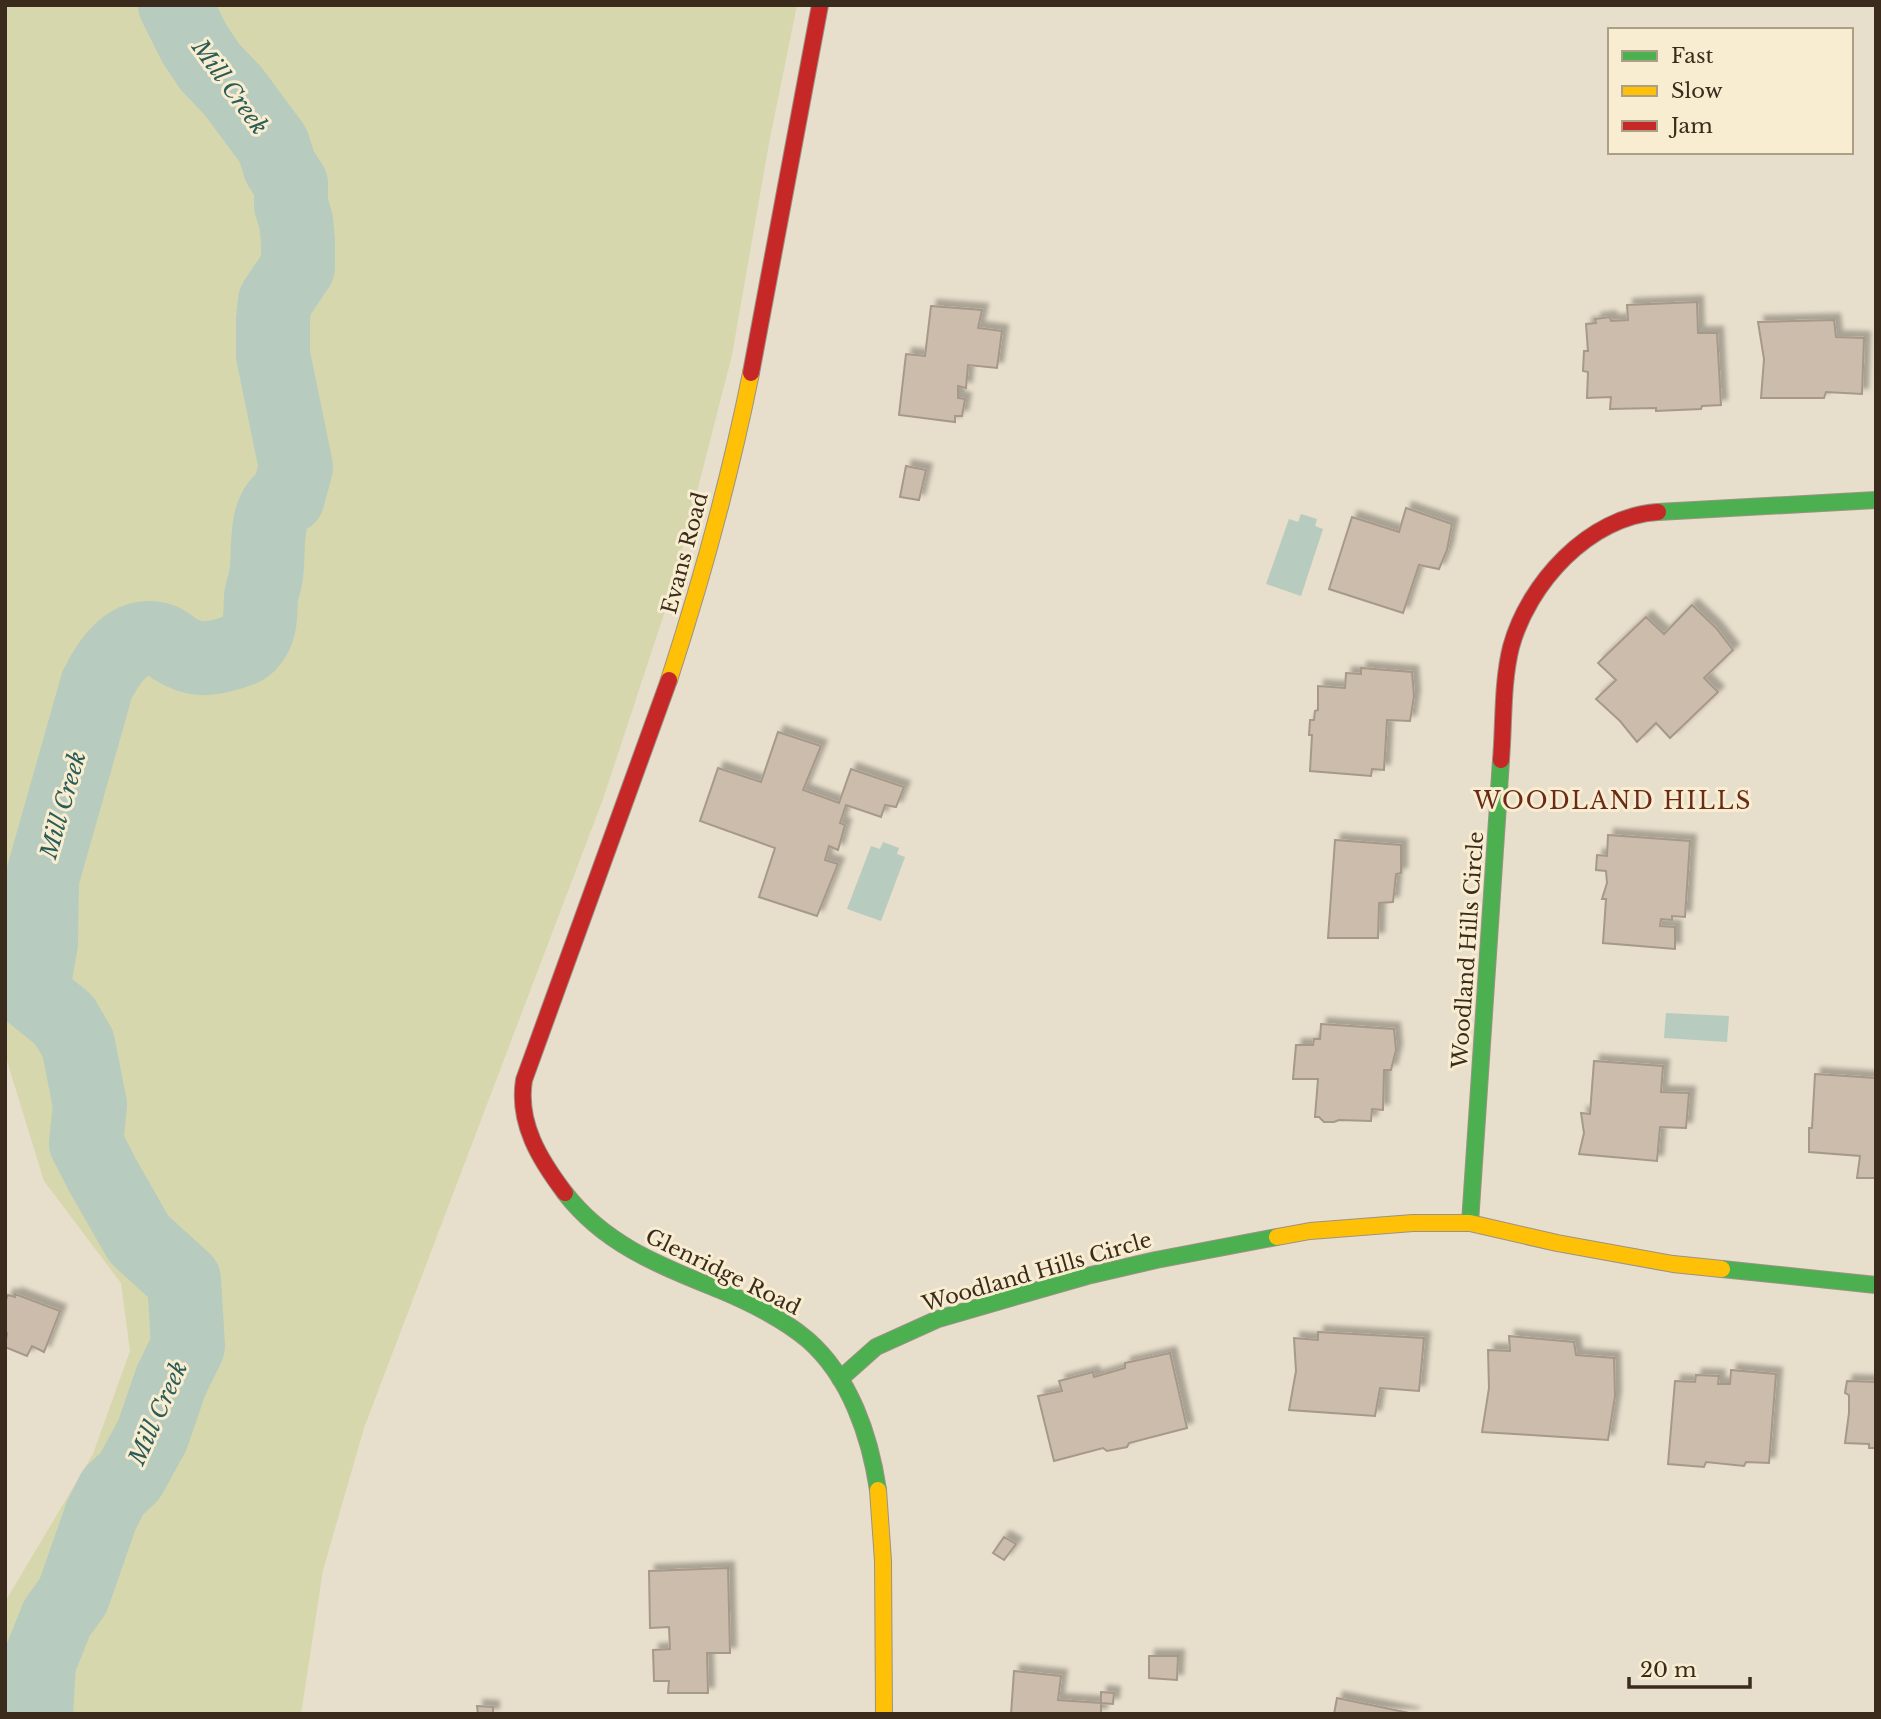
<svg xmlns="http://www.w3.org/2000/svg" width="1881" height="1719" font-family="'Libre Baskerville',serif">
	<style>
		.green { fill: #d6d7ac }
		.water { fill: #b7cbbf }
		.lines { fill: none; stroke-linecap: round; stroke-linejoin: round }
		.river { stroke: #b7cbbf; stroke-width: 74 }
		.building { fill: #cbbcac; stroke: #a7998a; stroke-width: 2; filter: url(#shadow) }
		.fast-casing { stroke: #9b9285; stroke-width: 18 }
		.slow-casing { stroke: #9b9285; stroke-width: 18 }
		.jam-casing { stroke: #9b9285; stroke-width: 18 }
		.fast { stroke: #4caf50; stroke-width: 16 }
		.slow { stroke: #ffc107; stroke-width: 16 }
		.jam { stroke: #c62828; stroke-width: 16 }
		.labels { text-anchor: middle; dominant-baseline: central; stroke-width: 6; stroke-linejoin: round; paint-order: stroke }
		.street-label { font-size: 21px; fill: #3b2b1c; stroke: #f8edd0 }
		.water-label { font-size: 23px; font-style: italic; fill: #2a5c59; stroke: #f8edd0 }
		.neighbourhood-label { font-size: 23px; letter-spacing: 2px; fill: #6b2a18; stroke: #f8edd0 }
	</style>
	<defs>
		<filter id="shadow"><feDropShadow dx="6" dy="-6" stdDeviation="2" flood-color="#0004"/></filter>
	</defs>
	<rect width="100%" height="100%" fill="#e7decb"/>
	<!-- green -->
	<path class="green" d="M5,5H797L769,143L732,355L671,593L603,799L364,1428L323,1570L301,1714H81L5,1705V1602L93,1454L130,1351L121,1283L44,1181L7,1061Z"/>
	<!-- water -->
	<path class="water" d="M1301,514L1317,519L1315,526L1323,529L1301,596L1266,584L1289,519L1298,522Z
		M883,842L899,848L897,854L905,857L881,921L847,909L871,846L880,849Z
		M1666,1013L1729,1016L1727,1042L1664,1038Z"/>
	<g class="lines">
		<!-- river -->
		<path class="river" d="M36,1714L39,1663L57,1618L73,1596L101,1516L113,1492L130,1476L152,1436L171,1381L188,1346L184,1280L139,1239L103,1176L86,1143L90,1105L78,1044L64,1020L32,994L41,943L42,879L97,685C109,661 129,630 161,640C166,641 170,646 175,649C194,661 210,660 231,653C237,651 245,649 250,643C262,630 260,613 261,597C262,590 265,583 266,576C270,553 262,508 288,497L296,467L273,355V320L275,301L298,267V241L296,221L291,205V184L280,167L273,145L233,91L210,67L194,43L175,5"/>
	</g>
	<!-- building -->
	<path class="building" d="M1697,302L1698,333H1717L1721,405L1702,406L1701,409L1656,411V408L1610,409L1611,397L1587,398L1588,372L1583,371L1584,351H1588L1586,324L1596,323L1595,319L1610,317L1611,321L1628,320L1627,305Z
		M931,306L982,310L978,328L1002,331L997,368L968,365L966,388L958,386V398L965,399L962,416H955V422L899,415L906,354L925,356Z
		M1834,320L1836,337L1864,338L1862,394L1826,392L1824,398H1761L1764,359L1758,322Z
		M906,466L926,470L919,500L900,497Z
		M1406,508L1452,524L1447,550L1439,569L1419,565L1403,613L1329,589L1352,517L1399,532Z
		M1692,605L1716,628L1733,650L1704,678L1718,692L1670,738L1656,723L1637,742L1620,721L1596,699L1616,680L1598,663L1646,617L1664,634Z
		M1361,668L1412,672L1414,696L1410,721L1387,720L1384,770L1372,769L1371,776L1310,771L1312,735H1309L1310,720H1314L1315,711L1318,710V686L1345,688L1346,673L1361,674Z
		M778,732L821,746L803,790L839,803L851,769L904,787L896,807L885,805L881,817L846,805L840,823L845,825L838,850L829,846L825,860L838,864L817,916L759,897L775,848L700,821L718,768L761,782Z
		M1608,835L1690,841L1685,917L1672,916V920L1661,919L1660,926L1675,927V949L1603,943L1606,899H1602L1607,883L1606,871L1596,870L1597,855L1607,856Z
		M1335,840L1401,845V873L1396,874L1393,902L1379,903L1378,938H1328Z
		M1321,1024L1394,1029L1396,1050L1391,1070H1384L1383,1110L1372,1109L1371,1121L1339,1120L1334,1122H1324L1319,1117H1315L1318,1079H1293L1296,1045H1313L1314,1039H1320Z
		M1594,1061L1663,1066L1661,1092L1689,1093L1686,1128L1660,1127L1657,1161L1579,1154L1584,1133L1581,1113L1590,1114Z
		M1815,1074L1876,1078V1178H1857L1860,1156L1809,1152V1128H1812Z
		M15,1294L60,1311L44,1352L32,1346L27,1356L5,1347L7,1333L5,1332V1302L8,1295L15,1297Z
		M1318,1332L1424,1338L1419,1391L1380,1388L1375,1416L1289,1410L1296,1371L1294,1338L1318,1340Z
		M1509,1336L1574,1342L1576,1355L1614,1358L1615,1396L1608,1440L1482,1432L1489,1388L1488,1350L1510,1351Z
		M1170,1353L1187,1428L1129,1443L1127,1447L1107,1451L1103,1448L1054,1461L1038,1396L1062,1391L1059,1381L1093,1372L1094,1377L1125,1368V1363Z
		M1731,1370L1776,1374L1769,1463L1746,1462L1744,1466L1706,1462L1704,1467L1668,1464L1675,1381L1695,1382L1696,1375L1719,1376L1718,1384H1730Z
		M1847,1381L1876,1382V1448H1869V1444L1845,1443L1849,1413V1395L1845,1393Z
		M1004,1537L1016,1544L1004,1560L993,1553Z
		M728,1568L730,1653H707L708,1693H668L669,1681H654L653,1650L670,1649L669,1627L650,1628L649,1571Z
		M1149,1656H1178L1177,1680L1149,1678Z
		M1014,1671L1061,1676L1058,1700L1101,1703V1714H1011Z
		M1101,1692L1114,1693L1113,1704L1101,1703Z
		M1337,1698L1414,1714H1334Z
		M477,1706L493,1707V1714H478Z"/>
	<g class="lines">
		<defs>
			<path id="fast" d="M1658,512L1876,500
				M565,1193C605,1245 661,1266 720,1290C751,1303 782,1318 808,1340C850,1377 870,1436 878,1490
				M1470,1223L1501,760
				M1722,1269L1876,1285
				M840,1379L876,1347L938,1319L1087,1276L1156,1260L1277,1237"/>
			<path id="slow" d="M669,680C702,579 730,477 751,373
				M1277,1237L1310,1231L1413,1223H1470L1557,1243L1673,1264L1722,1269
				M878,1490L883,1561L884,1714"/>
			<path id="jam" d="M751,373L820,5
				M1501,760C1504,724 1502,683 1511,647C1528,584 1589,516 1658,512
				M565,1193C540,1160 517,1123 524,1080L669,680"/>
		</defs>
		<!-- fast casing -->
		<use href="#fast" class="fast-casing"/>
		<!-- slow casing -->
		<use href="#slow" class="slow-casing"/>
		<!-- jam casing -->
		<use href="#jam" class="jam-casing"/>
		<!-- fast -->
		<use href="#fast" class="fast"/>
		<!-- slow -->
		<use href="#slow" class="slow"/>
		<!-- jam -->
		<use href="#jam" class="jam"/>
	</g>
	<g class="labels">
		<!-- street labels -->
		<g class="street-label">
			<text transform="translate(685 553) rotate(-75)">Evans Road</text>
			<text transform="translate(1468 950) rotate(-86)">Woodland Hills Circle</text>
			<text transform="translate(723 1272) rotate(26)">Glenridge Road</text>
			<text transform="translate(1037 1272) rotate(-16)">Woodland Hills Circle</text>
		</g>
		<!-- water labels -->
		<g class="water-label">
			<text transform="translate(230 87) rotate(54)">Mill Creek</text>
			<text transform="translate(63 805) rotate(-74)">Mill Creek</text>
			<text transform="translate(158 1413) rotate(-66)">Mill Creek</text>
		</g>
		<!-- neighbourhood labels -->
		<g class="neighbourhood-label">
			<text x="1613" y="801">WOODLAND HILLS</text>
		</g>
	</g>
	<!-- border -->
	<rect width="1881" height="1719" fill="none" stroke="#3b2b1c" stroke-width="14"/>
	<!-- legend -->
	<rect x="1608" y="28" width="245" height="126" fill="#f8edd0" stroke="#ac9f88" stroke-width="2"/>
	<rect x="1622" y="51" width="35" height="10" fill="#4caf50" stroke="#ac9f88" stroke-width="2"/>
	<text x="1671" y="63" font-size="21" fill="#3b2b1c">Fast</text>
	<rect x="1622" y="86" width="35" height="10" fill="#ffc107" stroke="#ac9f88" stroke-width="2"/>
	<text x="1671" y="98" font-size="21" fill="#3b2b1c">Slow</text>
	<rect x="1622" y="121" width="35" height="10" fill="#c62828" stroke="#ac9f88" stroke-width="2"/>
	<text x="1671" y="133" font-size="21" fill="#3b2b1c">Jam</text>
	<!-- scale -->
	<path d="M1629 1677v10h121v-10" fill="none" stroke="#3b2b1c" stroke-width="3.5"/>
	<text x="1640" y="1677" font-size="21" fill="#3b2b1c" stroke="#f8edd0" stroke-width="5" paint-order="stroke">20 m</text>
</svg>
